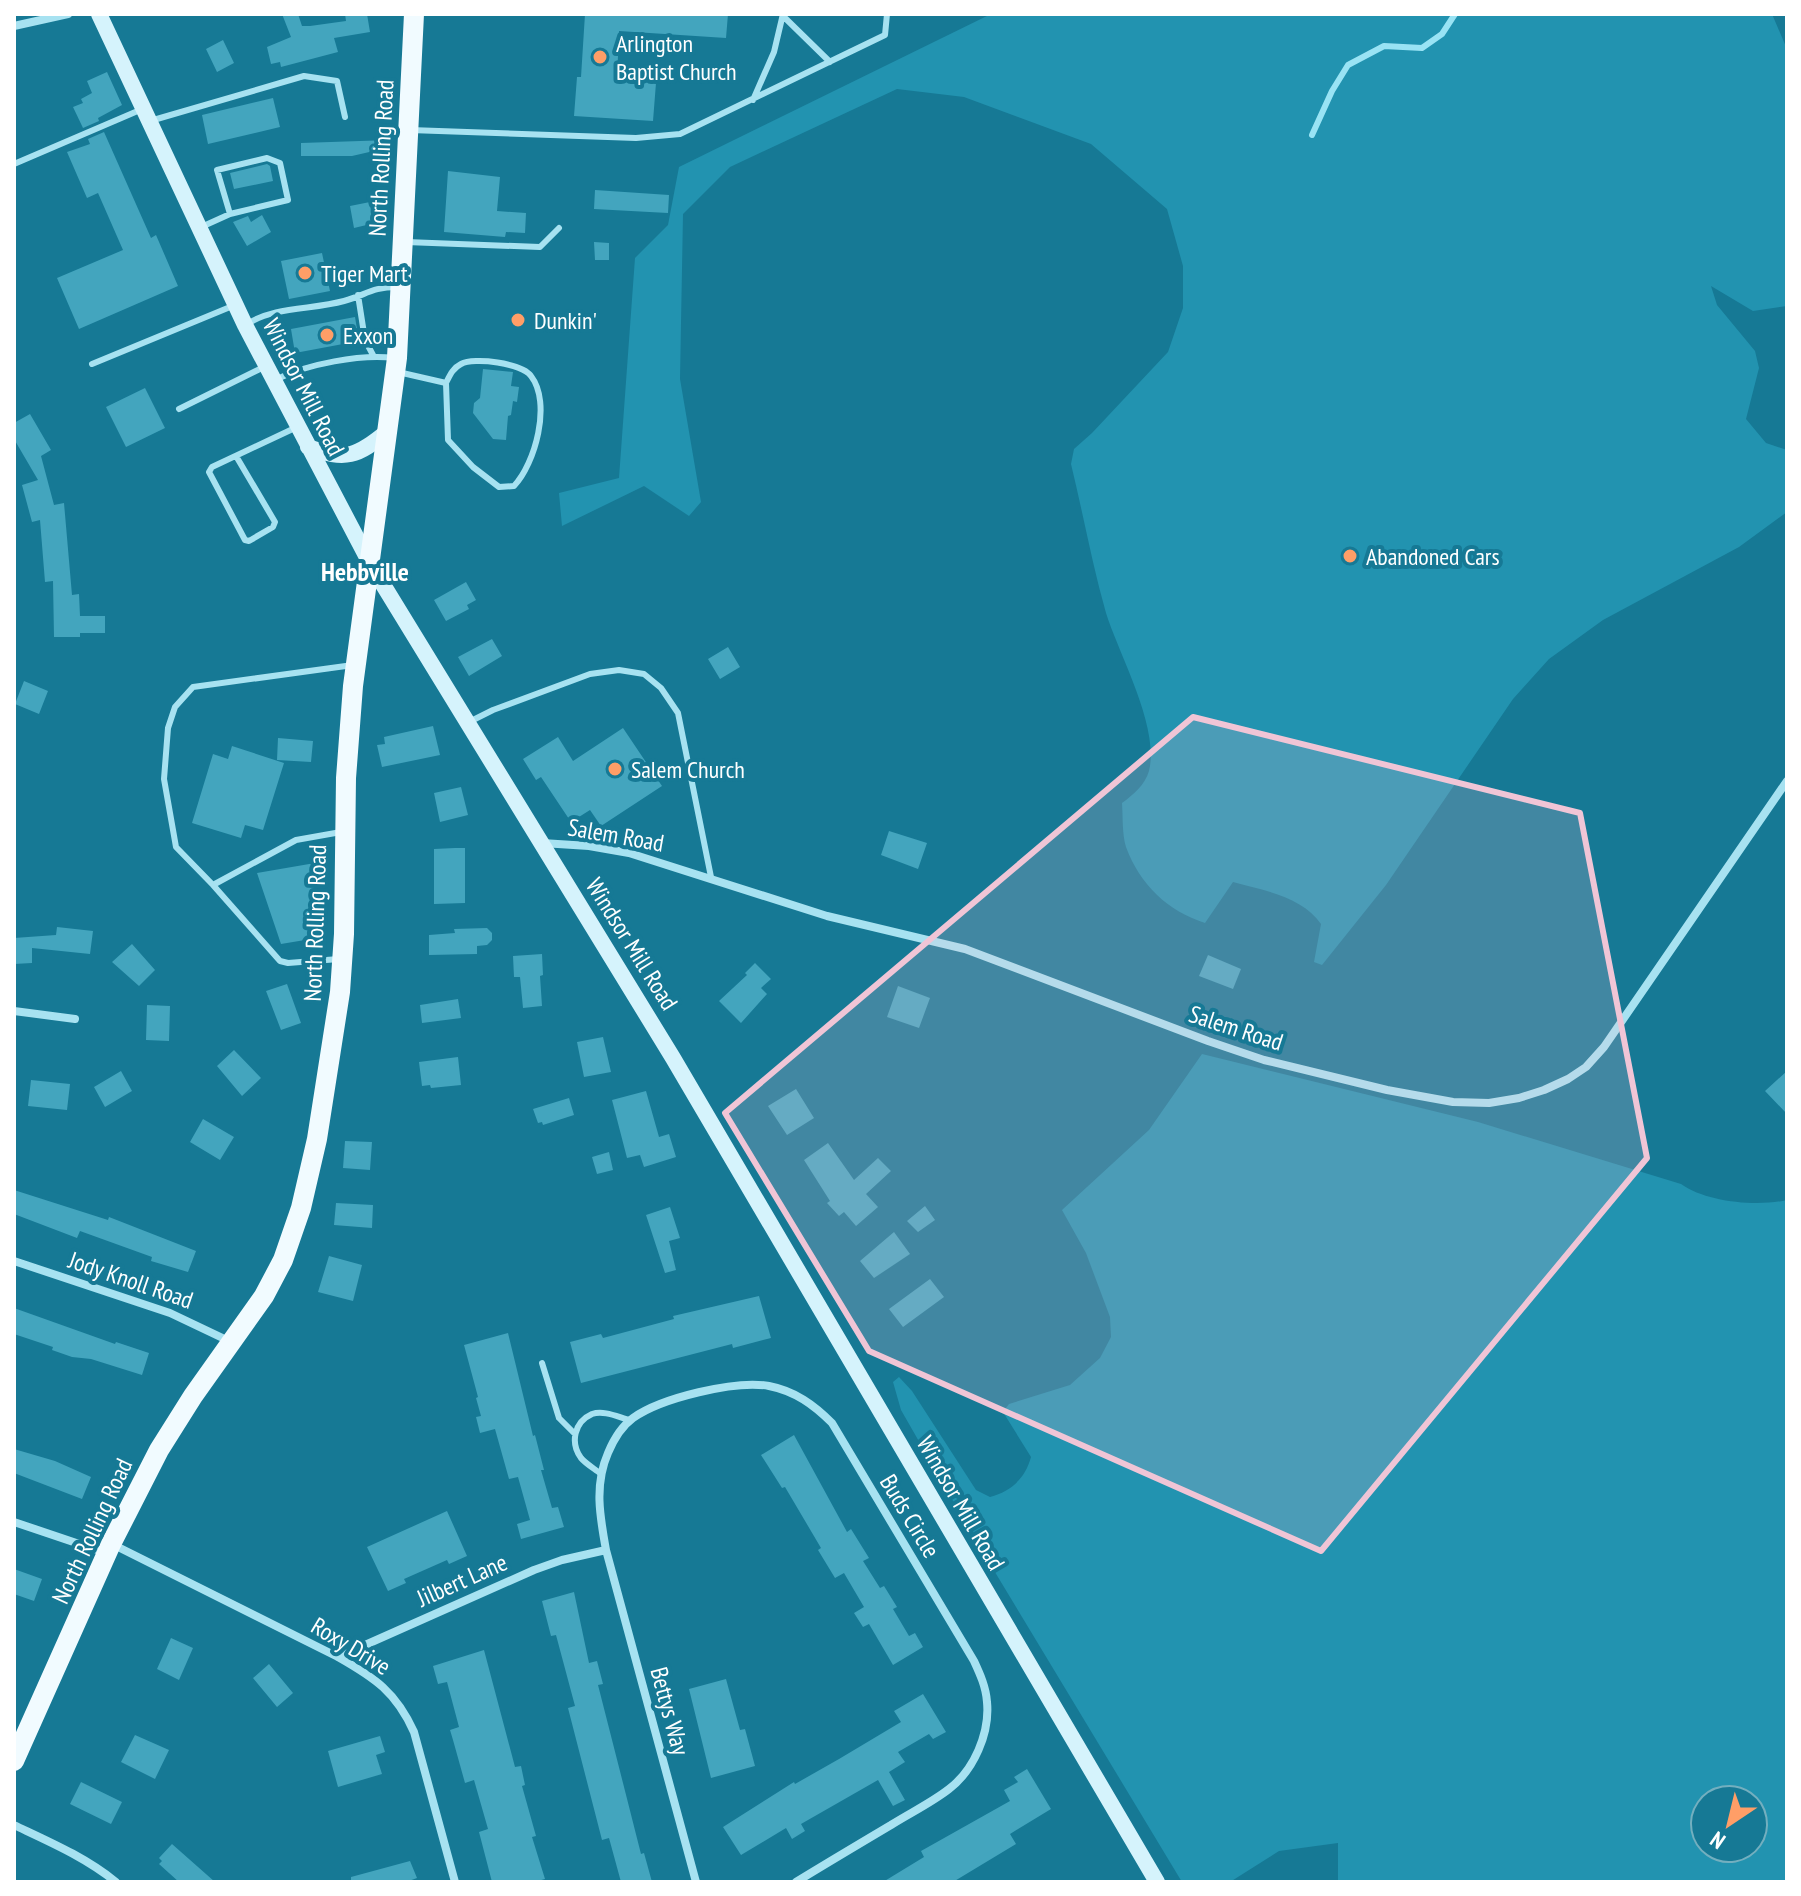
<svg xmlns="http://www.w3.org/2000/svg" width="1801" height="1896" font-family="'PT Sans Narrow',sans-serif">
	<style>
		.green { fill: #2293b0; fill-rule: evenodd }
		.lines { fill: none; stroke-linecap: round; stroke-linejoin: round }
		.stream { stroke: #99e3f4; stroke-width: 6 }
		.building { fill: #43a5be }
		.service { stroke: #a7e2f1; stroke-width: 6 }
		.minor { stroke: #a7e2f1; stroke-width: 8 }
		.secondary { stroke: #d5f3fc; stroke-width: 16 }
		.primary { stroke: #f1fbff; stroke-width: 20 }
		.marked { fill: #f0c5d6; fill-opacity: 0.2; stroke: #f0c5d6; stroke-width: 6; stroke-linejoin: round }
		.poi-dot { fill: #ff9e67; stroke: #167995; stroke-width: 3 }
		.labels { text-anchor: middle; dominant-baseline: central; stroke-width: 8; stroke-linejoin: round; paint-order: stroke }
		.poi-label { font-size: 24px; fill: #fff; stroke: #167995; text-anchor: start }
		.street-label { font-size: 24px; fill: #fff; stroke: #167995 }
		.neighbourhood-label { font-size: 26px; font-weight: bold; fill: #fff; stroke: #167995 }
	</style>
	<rect width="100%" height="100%" fill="#167995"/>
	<!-- green -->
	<path class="green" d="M991,14H1772L1787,49V306L1753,311L1711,286L1717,305L1755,351L1759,368L1746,419L1766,443L1787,450V512L1739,547L1603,620L1549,659L1513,699L1386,885L1322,965L1314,962L1321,924C1303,897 1263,890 1233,882L1205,923C1168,911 1140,885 1126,847C1122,834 1123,817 1122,803C1133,795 1145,785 1149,771C1160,727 1119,655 1106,613C1092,564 1083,513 1071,464L1074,449L1092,433L1168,352L1183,308V266L1167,209L1091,144L964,97L897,89L730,167L683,214L680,379L701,502L689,516L644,486L562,526L559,493L619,478L635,258L668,225L679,167Z
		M1202,1054L1478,1122L1681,1184C1706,1202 1757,1207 1787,1200V1882H1338V1843L1279,1851L1230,1882H1182L972,1534L901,1410L893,1382L899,1377L912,1391L976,1490L990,1497C1011,1491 1025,1479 1031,1457L1003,1412L1009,1404L1070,1385L1100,1358L1111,1337L1110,1317L1086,1253L1062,1210L1149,1130ZM1705,1800H1753V1848H1705Z"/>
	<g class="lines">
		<!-- stream -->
		<path class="stream" d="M1312,135L1332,91L1348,65L1384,46L1422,48L1442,34L1455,14"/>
	</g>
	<!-- building -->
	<path class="building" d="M282,14H298L302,26H310L346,21L345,14H367L370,32L334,38L338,52L281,67L280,62L271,64L267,47L291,37Z
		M585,14H728L726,38L619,31L617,80L656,83L653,121L574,116L577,77H581Z
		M223,40L234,63L217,72L206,49Z
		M107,72L122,105L98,118L99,121L83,128L73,107L83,103L81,99L92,93L87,81Z
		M273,98L280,127L208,144L202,115Z
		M104,132L151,238L156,235L178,286L79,329L57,278L123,250L98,193L87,198L67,152L90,144L88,139Z
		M390,140L391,147L352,156H301V143Z
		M267,164L270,166L273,181L234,189L230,173Z
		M448,171L500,177L497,211L526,213L525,233L506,232L505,237L444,232Z
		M595,190L669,195L668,213L594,209Z
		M370,202L375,223L354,228L350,206Z
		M262,215L271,232L247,246L233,222L248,216L251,222Z
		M594,242L609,243V260H595Z
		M322,253L330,291L289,299L281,261Z
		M355,317L359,341L295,353L291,329Z
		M483,369L513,372L511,386L519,387L517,402L513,401L511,415L508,416L506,440L493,439L473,413L474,403L480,398Z
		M145,388L165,428L126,447L106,407Z
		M30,414L51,450L41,456L54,505L64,503L72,595L79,594L80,616H105V633H80V637H54L53,581L45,582L40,520L32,522L22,485L38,480L14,439V423Z
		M466,582L476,600L467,605L469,609L446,621L434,600Z
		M492,639L502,656L469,676L458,657Z
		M728,647L740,667L720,679L708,659Z
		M24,681L48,691L39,714L15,704Z
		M433,726L440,755L382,767L377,745L385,744L384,737Z
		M623,728L662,786L601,826L590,810L571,822L541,777L536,780L523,759L558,737L573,761Z
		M278,738L313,741L311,762L277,760Z
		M232,746L284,763L263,830L245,825L241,838L192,823L213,754L228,759Z
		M461,787L468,815L440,822L434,793Z
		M889,831L927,843L918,869L881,855Z
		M455,848H465V903L434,904V849Z
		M315,863L319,882L313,883L323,937L281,944L257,873Z
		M57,927L93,931L90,954L32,948V963L14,964V938L56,935Z
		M487,928L492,933V940L487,945L477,946V954L429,955V935L455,933L454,929Z
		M132,944L155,970L139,986L112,962Z
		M542,954L543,975L540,976L542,1006L523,1008L520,977H514L513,956Z
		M1208,955L1241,969L1233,989L1199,976Z
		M755,963L771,979L761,988L767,994L741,1023L719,1001L747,975L745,973Z
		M287,984L301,1023L281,1030L266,991Z
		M898,986L930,998L919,1028L887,1017Z
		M458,999L461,1018L422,1023L420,1005Z
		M147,1005L170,1006L169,1041L146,1040Z
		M603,1037L611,1072L584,1077L577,1042Z
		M234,1050L261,1078L242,1096L217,1066Z
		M458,1057L461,1085L431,1088L430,1085L422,1086L419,1062Z
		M121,1071L132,1091L105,1107L94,1087Z
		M1787,1071V1114L1765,1091Z
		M31,1080L70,1084L67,1110L28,1106Z
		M796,1089L814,1118L787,1135L768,1106Z
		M646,1091L659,1137L669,1134L676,1157L644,1167L640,1155L627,1158L612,1100Z
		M569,1098L574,1115L543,1125L542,1122L538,1123L533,1109Z
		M203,1119L234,1137L220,1160L190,1142Z
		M345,1141L372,1142L370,1170L343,1168Z
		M828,1143L854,1180L878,1158L891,1171L866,1194L878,1207L856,1226L844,1212L839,1216L827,1203L830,1201L804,1160Z
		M609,1152L613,1170L597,1174L592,1157Z
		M14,1190L108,1220L109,1217L196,1251L188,1272L151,1261L152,1257L80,1231L77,1238L14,1214Z
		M336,1203L373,1205L372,1228L334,1225Z
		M925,1206L935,1220L918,1232L907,1221Z
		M670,1207L680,1238L669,1241L676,1270L665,1273L646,1215Z
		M894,1232L910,1254L874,1278L860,1261Z
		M329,1256L362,1265L353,1301L318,1292Z
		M930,1279L944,1297L903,1327L889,1309Z
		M759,1296L771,1338L733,1348L732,1344L581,1383L570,1342L601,1334L603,1338L674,1319L673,1316Z
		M14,1308L115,1344L116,1342L149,1353L142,1375L91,1359L72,1357L52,1350L53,1347L14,1334Z
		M508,1333L533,1436L535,1435L544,1470H541L552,1508L558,1507L564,1527L521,1539L517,1524L530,1520L518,1477L509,1479L495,1429L480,1433L476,1417L481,1416L476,1398L478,1397L464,1345Z
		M794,1435L847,1532L851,1529L869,1558L863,1561L880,1588L884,1586L897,1607L893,1609L909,1636L915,1633L923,1647L893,1665L869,1624L863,1627L854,1613L864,1607L844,1573L835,1578L818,1550L821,1548L785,1487L782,1488L761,1455Z
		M14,1449L55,1461L91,1477L82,1499L14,1473Z
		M447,1511L467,1556L449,1564L447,1560L404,1579L406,1583L388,1591L367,1547Z
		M14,1569L42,1579L34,1601L14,1594Z
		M574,1592L589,1663L597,1661L603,1684L598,1685L623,1783L641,1854L644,1853L652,1882H621L609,1838L602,1840L568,1708L575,1706L556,1635L551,1636L542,1601Z
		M171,1638L193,1648L179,1680L157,1669Z
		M484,1650L515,1767L521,1766L525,1785L522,1786L536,1836L532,1837L545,1879L534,1882H492L479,1832L488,1829L474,1780L465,1783L453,1740L450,1730L459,1727L447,1682L438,1684L433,1666Z
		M269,1664L293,1693L277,1707L253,1678Z
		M726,1679L740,1730L745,1729L755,1766L711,1778L689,1689Z
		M923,1694L946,1732L933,1739L929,1734L898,1752L905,1762L889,1772L905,1800L893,1806L878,1780L801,1824L805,1831L792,1839L786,1828L741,1855L723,1827L794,1782L795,1784L839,1759L901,1722L894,1711Z
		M135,1735L169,1750L155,1779L121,1762Z
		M380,1736L385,1752L376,1755L382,1774L338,1787L328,1751Z
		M1027,1769L1051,1809L1010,1834L1016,1844L953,1882H883L924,1857L921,1851L1010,1801L1004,1790L1018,1782L1014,1777Z
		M81,1782L122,1802L111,1824L70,1804Z
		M172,1844L215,1882H179L159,1864L162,1861L159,1858Z
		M410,1861L417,1878L406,1882H351V1877Z"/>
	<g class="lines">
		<!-- service -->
		<path class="service" d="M783,16L830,62
			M753,100L774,52L783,14
			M150,121L304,76L337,81L345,117
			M410,130L636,138L680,134L885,35L887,14
			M14,164L140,110
			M199,228L230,214L288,200L280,163L267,158L217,170L230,214
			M406,242L540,247L559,228
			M358,295L365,340L373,355
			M247,324C276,306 311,310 344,301C366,295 372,287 397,287
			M92,364L235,305
			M398,372L446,383L448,440L473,467L499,487L514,486C535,464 552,403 531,376C522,363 474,357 461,364C453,368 450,375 446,383
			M277,379C308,364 360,354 394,358
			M179,409L266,366
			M236,456L275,522L273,527L249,541L245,540L209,472L212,467L297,427
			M469,722L493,710L590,674L619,670L644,674L661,688L678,713L711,877
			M341,832L296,840L213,885L176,847L164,779L168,728L175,707L193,687L353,665
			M213,885L280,961L288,963L339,959
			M542,1363L559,1418L574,1433
			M601,1474C595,1469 586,1464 581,1458C570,1443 574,1422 592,1414C604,1410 618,1417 630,1420"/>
		<!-- minor -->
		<path class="minor" d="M14,26L68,14
			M542,843L589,846L629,853L827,916L965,949L1208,1041L1264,1060L1387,1090L1453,1102L1489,1103L1519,1098L1544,1090L1568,1079L1586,1067L1604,1047L1787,781
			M14,1011L75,1019
			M14,1261L170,1313L231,1342
			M14,1522L106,1553
			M112,1544L338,1657C375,1678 396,1692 414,1732L455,1882
			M338,1657L534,1570L562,1560L606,1550
			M14,1825C50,1842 85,1857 116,1882
			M696,1882L606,1550C600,1517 594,1485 608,1453C613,1441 622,1426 633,1418C661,1398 735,1380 769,1386C795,1391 814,1405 832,1423L974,1661C980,1674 986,1687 987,1702C990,1733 974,1770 949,1789C931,1803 910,1813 891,1825C859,1844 827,1863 796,1882"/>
		<!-- secondary -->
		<path class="secondary" d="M99,14L245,325L371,565L673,1058L1157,1882
			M308,447C346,461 357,457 388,431"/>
		<!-- primary -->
		<path class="primary" d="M14,1761L111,1544L159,1450L193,1396L264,1296L283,1260L301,1208L317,1139L340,992L344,934L346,778L353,686L397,358L414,14"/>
	</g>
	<!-- marked area -->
	<path class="marked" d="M1193,717L1580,813L1647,1158L1321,1551L869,1351L725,1113Z"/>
	<!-- markers -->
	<g class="poi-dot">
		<circle cx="600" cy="57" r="8"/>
		<circle cx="305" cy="273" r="8"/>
		<circle cx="518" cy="320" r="8"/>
		<circle cx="327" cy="335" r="8"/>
		<circle cx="1350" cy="556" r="8"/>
		<circle cx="615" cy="769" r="8"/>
	</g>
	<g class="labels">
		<!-- poi labels -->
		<g class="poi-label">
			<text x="616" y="43">Arlington<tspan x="616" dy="28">Baptist Church</tspan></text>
			<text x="321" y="273">Tiger Mart</text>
			<text x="534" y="320">Dunkin'</text>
			<text x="343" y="335">Exxon</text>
			<text x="1366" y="556">Abandoned Cars</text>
			<text x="631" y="769">Salem Church</text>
		</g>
		<!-- street labels -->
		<g class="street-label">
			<text transform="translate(381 158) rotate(-87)">North Rolling Road</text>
			<text transform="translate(304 387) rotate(63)">Windsor Mill Road</text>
			<text transform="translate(616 835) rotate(10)">Salem Road</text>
			<text transform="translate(315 923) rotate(-88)">North Rolling Road</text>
			<text transform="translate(632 944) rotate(58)">Windsor Mill Road</text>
			<text transform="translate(1236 1028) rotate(18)">Salem Road</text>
			<text transform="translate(131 1280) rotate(19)">Jody Knoll Road</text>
			<text transform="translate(961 1503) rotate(60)">Windsor Mill Road</text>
			<text transform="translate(910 1516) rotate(59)">Buds Circle</text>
			<text transform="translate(92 1531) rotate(-65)">North Rolling Road</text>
			<text transform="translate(462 1580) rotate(-24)">Jilbert Lane</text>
			<text transform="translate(351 1646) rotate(31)">Roxy Drive</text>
			<text transform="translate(670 1711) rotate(75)">Bettys Way</text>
		</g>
		<!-- neighbourhood labels -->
		<g class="neighbourhood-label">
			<text x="365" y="571">Hebbville</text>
		</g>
	</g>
	<!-- border -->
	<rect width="1801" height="1896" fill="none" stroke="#ffffff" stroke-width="32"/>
	<!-- north arrow -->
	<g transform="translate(1729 1824) rotate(215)"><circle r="38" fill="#167995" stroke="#73afbf" stroke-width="2"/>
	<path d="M0-6L14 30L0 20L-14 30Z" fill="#ff9e67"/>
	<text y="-12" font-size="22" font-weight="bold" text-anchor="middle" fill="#ffffff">N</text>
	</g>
</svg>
